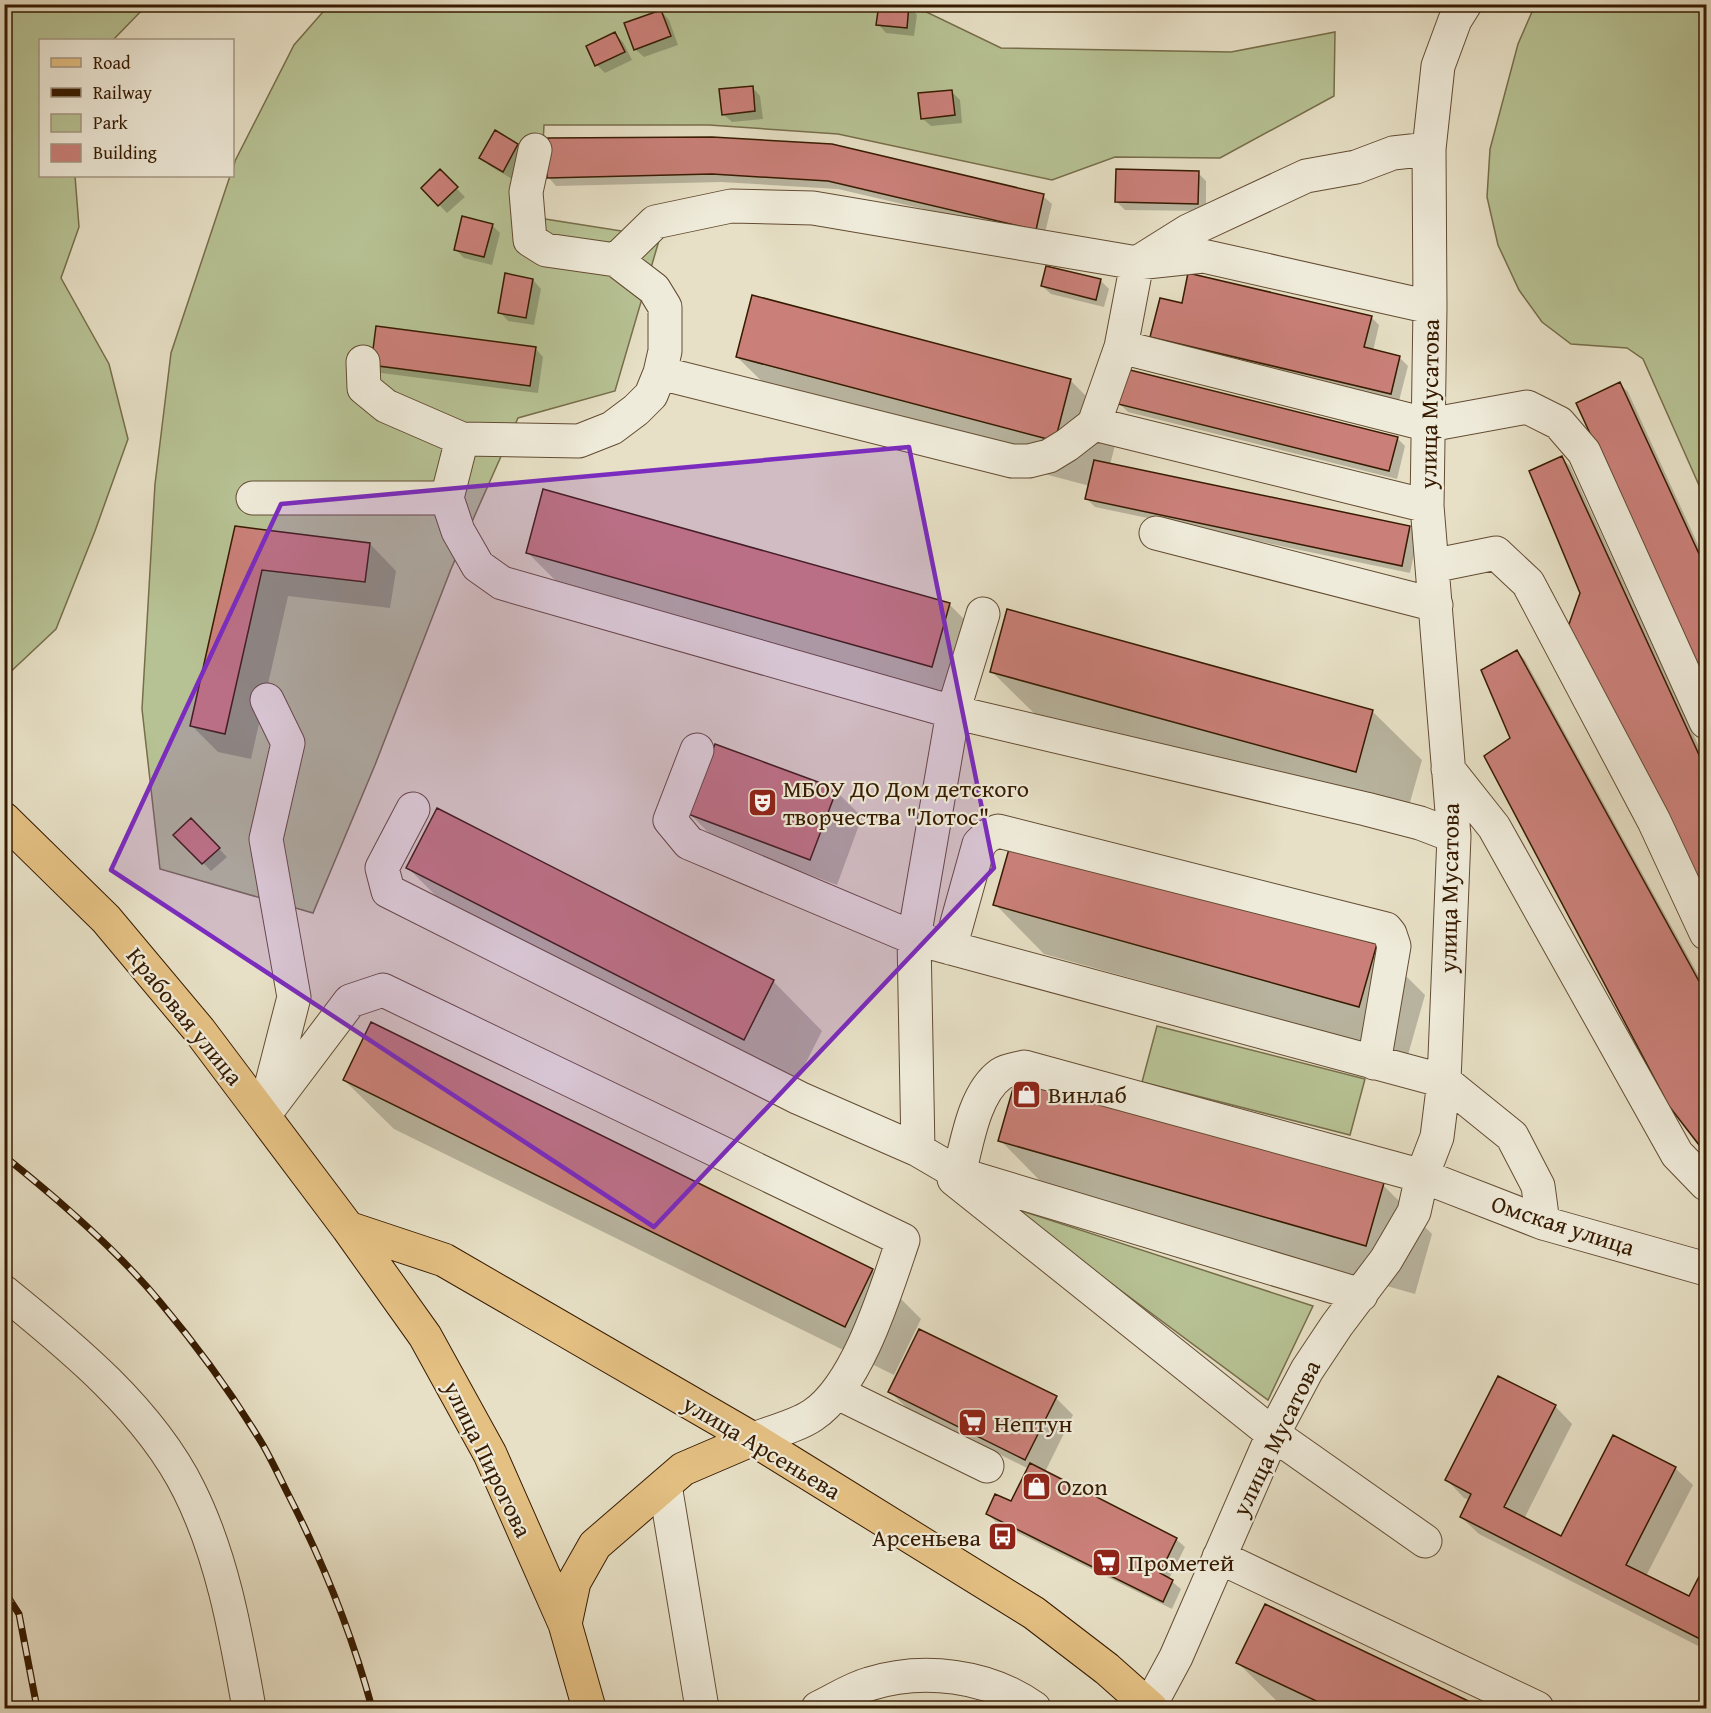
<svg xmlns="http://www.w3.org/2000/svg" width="1711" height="1713" font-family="'Gentium Book Plus',serif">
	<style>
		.green { fill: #b7c294; stroke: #776e4a; stroke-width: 1.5 }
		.shadow { fill: #0003 }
		.building { fill: #ca8079; stroke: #371b00; stroke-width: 1.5 }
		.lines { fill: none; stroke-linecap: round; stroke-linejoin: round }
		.minor-casing { stroke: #634c32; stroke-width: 35 }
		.major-casing { stroke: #371b00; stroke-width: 35 }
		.minor { stroke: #efebda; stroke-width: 33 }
		.major { stroke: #e4c083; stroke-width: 33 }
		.rail-casing { stroke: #371b00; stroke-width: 7 }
		.rail { stroke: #efebda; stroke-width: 4.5; stroke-dasharray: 14; stroke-linecap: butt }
		.marked { fill: #7b2cbf; fill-opacity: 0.2; stroke: #7b2cbf; stroke-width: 4.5; stroke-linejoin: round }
		.labels { text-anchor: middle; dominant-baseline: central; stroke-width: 4.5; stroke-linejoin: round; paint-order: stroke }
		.street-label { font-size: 24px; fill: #371b00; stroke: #efebda }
		.poi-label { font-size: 24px; fill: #371b00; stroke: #efebda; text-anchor: start }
	</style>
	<rect width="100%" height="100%" fill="#e7e0c6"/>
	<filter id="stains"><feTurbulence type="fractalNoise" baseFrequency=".00333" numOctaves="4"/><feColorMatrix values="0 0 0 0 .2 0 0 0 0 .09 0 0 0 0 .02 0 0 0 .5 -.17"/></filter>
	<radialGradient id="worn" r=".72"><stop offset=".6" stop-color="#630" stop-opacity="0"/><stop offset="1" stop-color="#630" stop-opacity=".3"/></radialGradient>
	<!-- green -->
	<path class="green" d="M5,4L147,5L113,40H40V176H75L79,227L61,278L109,364L128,439L95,531L56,629L5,677Z
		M329,5H912L1001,48L1231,52L1335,32L1334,96L1220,158L1115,157L1052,180L838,134L709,125H544L539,218L660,237L615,391L518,418L451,569L375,765L313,913L160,869L142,709L155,484L171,353L230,176H232L235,161L294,45Z
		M1535,5H1706V501L1643,359L1627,348L1571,344L1542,322L1519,290L1498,245L1487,197L1490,149L1518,44Z
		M1157,1026L1365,1079L1350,1135L1142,1082Z
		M1007,1206L1313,1306L1268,1400Z"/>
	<!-- shadow -->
	<path class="shadow" d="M880,4L908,6L917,15L914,36L886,33L878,24Z
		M661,11L669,20L678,45L644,57L635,49Z
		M615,34L623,42L632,60L605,73L597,65Z
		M752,87L760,96L763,119L732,122L723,114Z
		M951,91L960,100L962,123L931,126L922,118Z
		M495,133L517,145L526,153L512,179L490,166L481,158Z
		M550,140L1043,196L1052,204L1044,237L838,189L721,182L556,186L548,177Z
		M440,171L465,197L447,213L423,188Z
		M1198,173L1206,181V211L1125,210L1116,201Z
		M492,225L500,233L492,265L464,258L455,249Z
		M1047,267L1101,281L1109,289L1104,307L1051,294L1042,286Z
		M533,280L541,289L534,325L508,321L500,312Z
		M1183,304L1371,317L1379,325L1373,351L1399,357L1408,366L1399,401L1160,345L1152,337Z
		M535,348L543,357L538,393L381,373L372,365Z
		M737,357L1070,380L1119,429L1110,465L1409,527L1418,536L1410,573L1095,507L1087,499L1090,486L787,406Z
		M1620,384L1628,392L1706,562V681L1578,403Z
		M1119,403L1397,438L1405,446L1397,479L1128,412Z
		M1562,458L1570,466L1706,762V909L1581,593Z
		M237,528L370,544L396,571L390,608L288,596L251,759L218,752L192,726Z
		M527,552L949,604L984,639L966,700L562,587Z
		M1517,651L1525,660L1706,989V1152L1670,1105L1512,739Z
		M991,671L1372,711L1422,760L1405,820L1041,720Z
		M836,791L862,817L837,885L715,839L689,813Z
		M191,820L227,857L211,871L176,835Z
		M408,868L773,981L822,1031L793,1088L457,917Z
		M995,904L1376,946L1425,995L1408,1055L1044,954Z
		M344,1080L872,1270L921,1319L894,1375L394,1129Z
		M1000,1140L1383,1185L1432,1234L1415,1294L1049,1190Z
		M890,1392L1056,1398L1073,1415L1045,1472L1176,1539L1185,1547L1169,1579L1181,1589L1172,1609L996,1522L988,1514L1011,1503L1029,1469L908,1409Z
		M1555,1406L1572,1424L1524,1519L1562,1538L1675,1468L1693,1485L1646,1576L1690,1598L1706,1566V1650L1479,1534L1461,1517L1470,1500L1464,1498L1447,1480Z
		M1265,1606L1479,1708H1284L1238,1663Z"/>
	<!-- building -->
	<path class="building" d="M879,4L909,5L907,28L876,25Z
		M661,10L671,36L634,50L624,23Z
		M615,32L625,52L595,66L586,46Z
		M753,86L755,111L722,115L719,89Z
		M952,90L955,115L921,119L918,93Z
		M495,130L518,144L503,172L479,158Z
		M712,137L832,144L1044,194L1036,230L828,181L712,174L547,178L548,138Z
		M440,169L458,187L438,206L421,188Z
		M1116,169L1199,171L1198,204L1115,202Z
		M462,216L493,224L484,257L454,250Z
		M1046,266L1101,279L1096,300L1041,286Z
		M505,273L533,279L526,318L498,313Z
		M1188,273L1372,316L1364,347L1400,356L1391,394L1150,337L1160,298L1182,303Z
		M752,295L1071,379L1055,441L736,357Z
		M376,326L536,347L530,386L371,365Z
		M1126,369L1398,437L1389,471L1118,404Z
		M1620,382L1706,569V685L1576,403Z
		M1562,456L1706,770V913L1568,627L1580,593L1529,471Z
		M1094,460L1410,526L1402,566L1085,499Z
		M543,489L950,603L932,667L526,553Z
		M235,526L370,543L365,582L262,570L225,734L190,726Z
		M1007,609L1373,710L1356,772L990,672Z
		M1517,650L1706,994V1154L1669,1106L1484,756L1510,738L1481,670Z
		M715,744L837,789L810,860L688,814Z
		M437,808L774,980L744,1040L406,868Z
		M191,818L220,848L202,864L173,835Z
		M1011,842L1377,944L1359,1007L993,905Z
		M371,1022L873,1269L845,1327L343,1080Z
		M1016,1078L1384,1183L1366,1246L998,1141Z
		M919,1329L1057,1396L1025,1460L888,1392Z
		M1498,1376L1556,1405L1504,1507L1561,1536L1613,1435L1676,1467L1626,1565L1689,1596L1706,1563V1642L1460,1517L1471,1494L1445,1480Z
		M1030,1463L1177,1538L1160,1573L1173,1580L1163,1602L986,1514L995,1494L1011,1501Z
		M1265,1604L1483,1708H1331L1236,1663Z"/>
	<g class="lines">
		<defs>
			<path id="minor" d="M616,260L655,222L731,206L813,208L1137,263L1188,231L1306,176L1356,167L1393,153L1429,149
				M1121,347L1429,425L1527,407L1559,423L1584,452L1706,722
				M363,362L364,388L386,406L462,439L579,441L612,428L636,410L651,395L660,373L665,351V307L654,289L616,260L546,250L530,240L526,192L535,150
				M660,373L1012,461H1029L1049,456L1067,445L1094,424L1121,347L1137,263L1203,256L1430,307
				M1094,424L1427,506
				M462,439L447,498L458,531L478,566L502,583L953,712L1366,809L1420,823L1454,836
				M253,498H447
				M1156,533L1436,605
				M1432,566L1496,553L1528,583L1654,821L1706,933
				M697,750L670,820L689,843L914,938L1444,1081L1512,1136L1538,1186L1543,1223
				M1448,769L1494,827L1677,1154L1706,1184
				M413,809L382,868L388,891L799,1098L918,1150L959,1174L1361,1295
				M950,948L979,844L987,836L998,831L1386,929L1390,934L1394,946L1374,1063
				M267,1102L294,997L266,839L288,743L267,700
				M264,1115L350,1001L383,990L903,1240C886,1290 858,1385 813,1415C799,1425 770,1433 753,1439
				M918,1150L914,938L953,712L983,614
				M959,1174C967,1143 974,1093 1001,1074C1007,1070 1017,1069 1024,1067L1422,1176L1543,1223L1706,1269
				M954,1179L1273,1434L1425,1541
				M4,1292C72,1347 150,1411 189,1490C223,1558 236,1635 249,1708
				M838,1393L987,1466
				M665,1485L702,1708
				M1219,1557L1537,1708
				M1149,1707L1176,1657L1273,1434L1307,1370L1337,1325L1386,1260L1414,1212L1422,1176L1437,1137L1444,1081L1454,836L1427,506L1430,307L1429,149L1438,66L1455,20L1465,4
				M818,1708C835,1700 851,1689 869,1684C923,1667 988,1675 1034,1708"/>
			<path id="major" d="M4,819L106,919L199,1030L348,1228L425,1336L490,1454L565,1624L589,1708
				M348,1228L444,1260L753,1439L1034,1613L1107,1669L1151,1708
				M565,1624L574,1582L595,1545L683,1469L753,1439"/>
		</defs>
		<!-- minor casing -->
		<use href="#minor" class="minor-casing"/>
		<!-- major casing -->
		<use href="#major" class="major-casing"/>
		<!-- minor -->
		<use href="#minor" class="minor"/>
		<!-- major -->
		<use href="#major" class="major"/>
		<defs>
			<path id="rail" d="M4,1156C58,1199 116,1249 160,1302C197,1346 233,1395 263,1445C272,1461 280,1478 288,1494C323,1562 352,1634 372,1708
				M4,1591L19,1614L37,1708"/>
		</defs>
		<!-- rail casing -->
		<use href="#rail" class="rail-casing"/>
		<!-- rail -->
		<use href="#rail" class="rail"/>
	</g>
	<!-- marked area -->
	<path class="marked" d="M909,447L994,868L654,1227L111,870L281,504Z"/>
	<!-- icons -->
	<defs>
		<symbol id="theatre-square" viewBox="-11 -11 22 22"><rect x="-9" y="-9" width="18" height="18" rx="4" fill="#8f2418" stroke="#efebda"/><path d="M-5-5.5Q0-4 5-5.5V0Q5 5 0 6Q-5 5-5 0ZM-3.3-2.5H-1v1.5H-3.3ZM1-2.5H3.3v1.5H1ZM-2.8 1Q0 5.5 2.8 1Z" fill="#fff"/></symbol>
		<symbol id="shop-square" viewBox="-11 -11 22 22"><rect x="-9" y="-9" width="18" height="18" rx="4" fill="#8f2418" stroke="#efebda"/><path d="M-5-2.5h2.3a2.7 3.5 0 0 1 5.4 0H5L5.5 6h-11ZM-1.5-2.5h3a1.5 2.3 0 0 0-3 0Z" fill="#fff"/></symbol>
		<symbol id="supermarket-square" viewBox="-11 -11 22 22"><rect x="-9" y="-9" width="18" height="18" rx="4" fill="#8f2418" stroke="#efebda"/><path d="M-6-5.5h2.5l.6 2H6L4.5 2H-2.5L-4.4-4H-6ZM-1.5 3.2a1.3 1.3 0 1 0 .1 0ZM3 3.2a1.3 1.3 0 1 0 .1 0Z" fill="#fff"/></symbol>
		<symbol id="bus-square" viewBox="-11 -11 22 22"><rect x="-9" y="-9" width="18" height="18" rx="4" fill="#8f2418" stroke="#efebda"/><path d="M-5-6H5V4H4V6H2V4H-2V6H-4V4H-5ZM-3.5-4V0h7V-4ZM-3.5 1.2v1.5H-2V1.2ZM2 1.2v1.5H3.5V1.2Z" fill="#fff"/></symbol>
	</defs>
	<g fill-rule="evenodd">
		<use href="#theatre-square" x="746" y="786" width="33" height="33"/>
		<use href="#shop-square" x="1010" y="1078" width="33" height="33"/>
		<use href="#supermarket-square" x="956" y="1406" width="33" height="33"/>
		<use href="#shop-square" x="1020" y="1470" width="33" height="33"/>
		<use href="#bus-square" x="986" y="1520" width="33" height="33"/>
		<use href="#supermarket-square" x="1090" y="1546" width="33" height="33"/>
	</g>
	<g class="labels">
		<!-- street labels -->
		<g class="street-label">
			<text transform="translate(1429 404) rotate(-89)">улица Мусатова</text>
			<text transform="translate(1449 888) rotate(-89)">улица Мусатова</text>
			<text transform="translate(185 1016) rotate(51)">Крабовая улица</text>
			<text transform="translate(1563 1225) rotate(18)">Омская улица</text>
			<text transform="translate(1276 1438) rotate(-64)">улица Мусатова</text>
			<text transform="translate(762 1447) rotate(31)">улица Арсеньева</text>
			<text transform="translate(488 1459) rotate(64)">улица Пирогова</text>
		</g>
		<!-- poi labels -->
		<g class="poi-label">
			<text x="783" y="788">МБОУ ДО Дом детского<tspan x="783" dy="28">творчества "Лотос"</tspan></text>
			<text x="1048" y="1094">Винлаб</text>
			<text x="994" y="1423">Нептун</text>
			<text x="1057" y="1486">Ozon</text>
			<text x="981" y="1537" text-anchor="end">Арсеньева</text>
			<text x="1128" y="1562">Прометей</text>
		</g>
	</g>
	<!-- margin -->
	<rect width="1711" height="1713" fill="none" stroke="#e7e0c6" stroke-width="24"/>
	<rect x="6" y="6" width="1699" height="1701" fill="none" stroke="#371b00" stroke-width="3"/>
	<rect x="12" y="12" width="1687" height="1689" fill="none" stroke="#371b00" stroke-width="1.5"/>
	<!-- legend -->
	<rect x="39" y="39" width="195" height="138" fill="#efebda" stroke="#a59883" stroke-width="1.5"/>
	<rect x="51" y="58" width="30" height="9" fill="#e4c083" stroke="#a59883" stroke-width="1.5"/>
	<text x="93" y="69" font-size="18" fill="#371b00">Road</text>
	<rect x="51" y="88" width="30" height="9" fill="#371b00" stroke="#a59883" stroke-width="1.5"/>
	<text x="93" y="99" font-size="18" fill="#371b00">Railway</text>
	<rect x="51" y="114" width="30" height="18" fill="#b7c294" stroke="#a59883" stroke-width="1.5"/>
	<text x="93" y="129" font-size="18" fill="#371b00">Park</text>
	<rect x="51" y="144" width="30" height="18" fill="#ca8079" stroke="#a59883" stroke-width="1.5"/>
	<text x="93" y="159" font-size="18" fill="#371b00">Building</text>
	<rect width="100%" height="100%" filter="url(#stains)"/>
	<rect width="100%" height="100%" fill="url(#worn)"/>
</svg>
